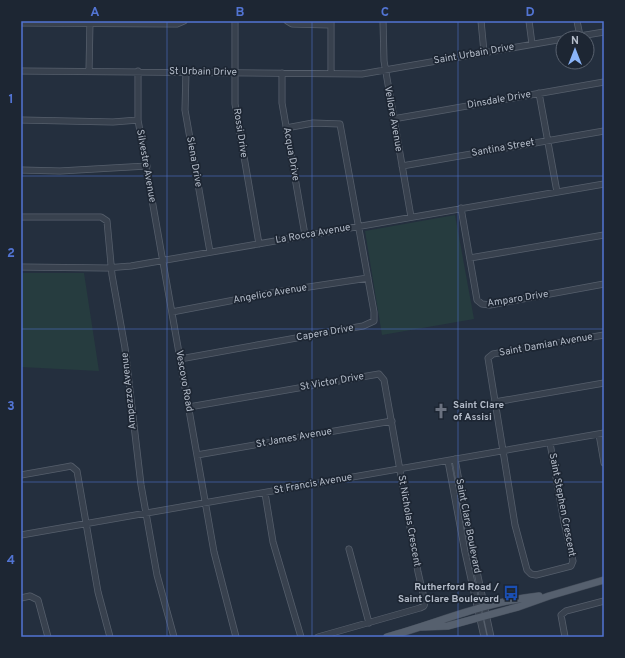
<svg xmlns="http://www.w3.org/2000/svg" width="625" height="658" font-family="Overpass,sans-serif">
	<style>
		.green { fill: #263c3f }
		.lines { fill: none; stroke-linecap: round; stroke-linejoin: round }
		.minor-casing { stroke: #565f6c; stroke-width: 7 }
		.major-casing { stroke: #414a57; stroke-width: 8 }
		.minor { stroke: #38414e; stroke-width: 5.5 }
		.major { stroke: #56606e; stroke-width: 7 }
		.grid { fill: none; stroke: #5274d3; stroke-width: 1; stroke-opacity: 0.55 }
		.labels { text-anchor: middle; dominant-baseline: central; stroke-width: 3.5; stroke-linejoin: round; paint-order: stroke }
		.street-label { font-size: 10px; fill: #b4bcc9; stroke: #1d2633 }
		.poi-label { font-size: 10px; font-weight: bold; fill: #b4bcc9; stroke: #1d2633; text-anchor: start }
		.neatline { fill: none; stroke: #5274d3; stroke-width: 1.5 }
		.grid-label { font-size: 13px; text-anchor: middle; font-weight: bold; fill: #5274d3 }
	</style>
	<rect width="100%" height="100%" fill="#242f3e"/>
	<!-- green -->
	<path class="green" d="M455,215L474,319L382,335L365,231Z
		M21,273H84L99,371L21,367Z"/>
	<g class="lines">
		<defs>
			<path id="minor" d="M235,21V104L259,244
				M287,21L292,24L331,25
				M383,21L384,61L411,217
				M481,21L484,52
				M529,21L532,44
				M577,21L580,36
				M21,23L177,24L184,21
				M568,38L604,32
				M21,71L362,74L563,39
				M89,71L90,21
				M138,71V120L214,552L236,637
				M186,71L185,110L210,252
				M282,73V103L305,235
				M331,73V21
				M539,93L557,192
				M393,119L604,82
				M21,120L113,122L138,120
				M402,166L604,131
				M21,170L60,171L147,166
				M461,208L477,300L482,304L490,305L604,284
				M21,217H101L107,221L112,275L125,348L141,485L157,575L174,637
				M470,258L604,235
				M21,267L106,268L131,266L604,184
				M172,312L276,292L368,278
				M180,359L363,326L374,321V312L340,124L313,123L286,128
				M495,402L604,383
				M189,407L373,375L379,374L384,380L418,572L425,602L424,606L420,608L318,637
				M599,434L604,463
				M550,443L564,522L573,561L571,566L536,575L531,574L527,570L515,525L488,358L493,354L604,335
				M197,455L392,421
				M455,459L467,525L491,637
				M448,461L465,552L484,637
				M21,475L66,467L71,466L77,471L98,592L110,637
				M265,493L273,542L301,637
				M21,535L604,433
				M349,549L369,623
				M21,598L30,596L38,600L48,637
				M565,637L561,615L566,611L604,601"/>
			<path id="major" d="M422,627L448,626L518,607L549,596L604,580
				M387,637C438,623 487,601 539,596"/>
		</defs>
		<!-- minor casing -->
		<use href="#minor" class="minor-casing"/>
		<!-- major casing -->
		<use href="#major" class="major-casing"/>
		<!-- minor -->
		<use href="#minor" class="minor"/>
		<!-- major -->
		<use href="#major" class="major"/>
	</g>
	<!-- grid -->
	<path class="grid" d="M167,21V637M312,21V637M458,21V637M21,176H604M21,329H604M21,482H604"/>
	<!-- icons -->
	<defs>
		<symbol id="church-bare" viewBox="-9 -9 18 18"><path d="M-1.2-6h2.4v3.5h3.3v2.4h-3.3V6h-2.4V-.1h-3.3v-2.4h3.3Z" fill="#6b7280" stroke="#1d2633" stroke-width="2.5" paint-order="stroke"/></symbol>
		<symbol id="bus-bare" viewBox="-9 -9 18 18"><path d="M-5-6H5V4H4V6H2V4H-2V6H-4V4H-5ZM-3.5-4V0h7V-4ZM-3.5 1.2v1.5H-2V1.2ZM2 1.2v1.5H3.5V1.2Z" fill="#1a4fb4" stroke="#1d2633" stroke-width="2.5" paint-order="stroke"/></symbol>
	</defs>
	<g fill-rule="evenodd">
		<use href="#church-bare" x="430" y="400" width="22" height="22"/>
		<use href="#bus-bare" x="500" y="582" width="22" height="22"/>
	</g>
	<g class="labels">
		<!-- street labels -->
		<g class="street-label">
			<text transform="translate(474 54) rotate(-10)">Saint Urbain Drive</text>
			<text transform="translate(203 72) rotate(1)">St Urbain Drive</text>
			<text transform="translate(499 100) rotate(-10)">Dinsdale Drive</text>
			<text transform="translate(393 119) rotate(80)">Vellore Avenue</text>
			<text transform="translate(240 133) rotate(81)">Rossi Drive</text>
			<text transform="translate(503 148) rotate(-10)">Santina Street</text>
			<text transform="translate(291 154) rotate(80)">Acqua Drive</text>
			<text transform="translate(194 162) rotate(80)">Siena Drive</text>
			<text transform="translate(146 166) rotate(80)">Silvestre Avenue</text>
			<text transform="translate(313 234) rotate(-10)">La Rocca Avenue</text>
			<text transform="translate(270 294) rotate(-10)">Angelico Avenue</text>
			<text transform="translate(518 299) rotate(-9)">Amparo Drive</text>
			<text transform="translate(325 333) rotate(-10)">Capera Drive</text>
			<text transform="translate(546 345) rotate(-10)">Saint Damian Avenue</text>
			<text transform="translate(184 381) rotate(80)">Vescovo Road</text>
			<text transform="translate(332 382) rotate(-10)">St Victor Drive</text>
			<text transform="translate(129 391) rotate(-96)">Ampezzo Avenue</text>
			<text transform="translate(294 438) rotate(-10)">St James Avenue</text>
			<text transform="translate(313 484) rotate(-10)">St Francis Avenue</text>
			<text transform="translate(562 505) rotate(79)">Saint Stephen Crescent</text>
			<text transform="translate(409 521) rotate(80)">St Nicholas Crescent</text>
			<text transform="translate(468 526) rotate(79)">Saint Clare Boulevard</text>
		</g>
		<!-- poi labels -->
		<g class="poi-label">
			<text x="453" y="405">Saint Clare<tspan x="453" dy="12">of Assisi</tspan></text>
			<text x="499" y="587" text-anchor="end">Rutherford Road /<tspan x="499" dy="12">Saint Clare Boulevard</tspan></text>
		</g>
	</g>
	<!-- border -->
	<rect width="625" height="658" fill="none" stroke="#1d2633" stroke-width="44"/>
	<!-- north arrow -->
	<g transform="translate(575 50)"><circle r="19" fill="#1d2633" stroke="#59626f"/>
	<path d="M0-3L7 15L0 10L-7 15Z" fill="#8ab4f8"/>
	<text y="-6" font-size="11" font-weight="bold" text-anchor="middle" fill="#b4bcc9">N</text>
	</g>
	<rect x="22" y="22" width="581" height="614" class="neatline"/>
	<g class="grid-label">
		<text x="95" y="16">A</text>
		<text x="240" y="16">B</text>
		<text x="385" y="16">C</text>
		<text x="530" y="16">D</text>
		<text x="11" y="103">1</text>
		<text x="11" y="257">2</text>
		<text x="11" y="410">3</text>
		<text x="11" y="564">4</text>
	</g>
</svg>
